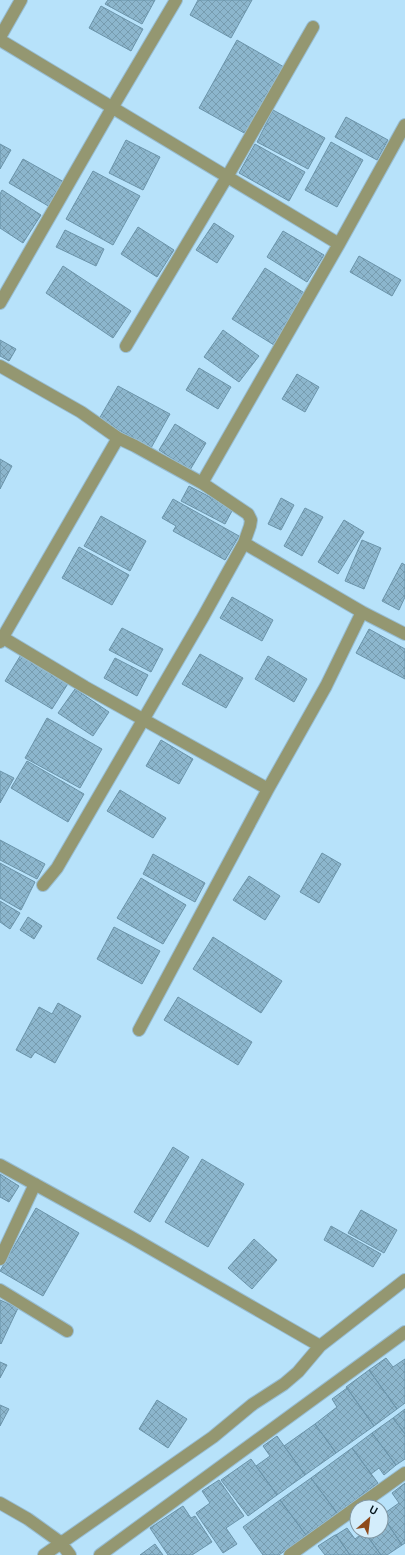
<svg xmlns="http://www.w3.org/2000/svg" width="405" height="1555" font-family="Overpass,sans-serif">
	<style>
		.building { fill: url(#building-cross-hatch); stroke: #6b94aa }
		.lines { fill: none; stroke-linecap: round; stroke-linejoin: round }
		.minor-casing { stroke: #97bdd2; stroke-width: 14 }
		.minor { stroke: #949771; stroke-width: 12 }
	</style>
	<defs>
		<pattern id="building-cross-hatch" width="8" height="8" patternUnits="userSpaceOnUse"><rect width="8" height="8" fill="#8cb6cd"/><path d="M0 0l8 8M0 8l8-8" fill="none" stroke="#779caf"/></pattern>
	</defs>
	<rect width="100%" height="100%" fill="#b7e2fa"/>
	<!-- building -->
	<path class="building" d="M108,0H155L142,24L105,4Z
		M198,0H252L231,38L190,15Z
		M101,6L143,29L131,51L89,28Z
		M237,40L284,67L246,134L199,108Z
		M273,110L325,138L308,169L257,142Z
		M346,117L388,140L377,160L335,137Z
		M126,140L160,157L143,190L109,173Z
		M331,142L363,160L337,207L305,190Z
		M0,144L11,150L0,169Z
		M255,144L305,172L289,201L239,173Z
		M23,159L64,182L50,207L9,183Z
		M93,171L140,196L113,245L66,219Z
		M2,190L41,215L23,243L0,228V194Z
		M214,223L234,236L217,263L196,250Z
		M138,227L174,250L157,277L121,254Z
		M65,230L104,249L96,266L56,247Z
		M283,231L324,255L307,282L267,257Z
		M359,256L401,280L392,296L350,272Z
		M63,266L131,311L113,338L46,293Z
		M265,268L306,294L274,345L232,319Z
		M223,330L259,356L239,382L204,357Z
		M0,340L16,349L9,361L0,356Z
		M199,368L231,387L218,409L186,390Z
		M297,374L319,387L305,412L282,399Z
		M118,386L170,414L151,448L99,419Z
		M175,424L206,443L190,470L159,450Z
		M0,459L12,466L0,489Z
		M189,486L233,509L225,524L181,501Z
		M281,498L294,505L281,530L268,524Z
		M173,499L239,536L225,560L173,531L176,526L162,518Z
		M305,508L323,517L302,556L284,546Z
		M101,516L146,541L130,571L84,546Z
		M344,520L364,532L338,574L318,562Z
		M362,540L381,548L364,589L345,581Z
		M79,547L129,575L112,605L62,578Z
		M402,563L405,565V597L399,610L382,601Z
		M232,597L273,620L262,641L220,618Z
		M122,628L163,649L151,672L109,650Z
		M369,629L405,649V679L356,653Z
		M22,653L69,682L52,709L5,681Z
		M200,654L243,678L226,708L182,684Z
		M268,656L307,679L294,702L255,679Z
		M115,658L148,675L137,696L104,678Z
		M75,689L109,712L93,736L58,713Z
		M47,718L102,749L80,788L25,758Z
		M161,740L193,759L179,784L146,766Z
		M27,761L84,794L68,822L11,788Z
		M0,771L14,778L0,803Z
		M120,790L166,818L153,838L107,811Z
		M0,840L45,864L37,879L0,860Z
		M322,853L341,864L319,903L300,892Z
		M153,854L205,883L195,902L143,874Z
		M0,863L35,882L21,910L0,898Z
		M249,876L280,896L265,920L233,900Z
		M141,878L186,905L163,944L117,918Z
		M0,901L20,913L10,929L0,922Z
		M28,917L42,926L34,939L20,930Z
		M114,927L160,951L142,984L97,959Z
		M213,937L282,981L261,1013L193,969Z
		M178,997L252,1042L238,1065L164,1020Z
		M58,1003L81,1016L55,1063L35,1052L31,1058L16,1050L39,1007L52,1014Z
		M173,1147L189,1157L150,1222L134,1212Z
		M202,1159L244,1184L208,1247L165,1222Z
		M0,1174L19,1186L9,1202L0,1197Z
		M36,1208L79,1233L43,1296L0,1271Z
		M361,1210L397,1230L384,1253L348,1233Z
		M331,1226L381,1254L373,1267L324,1240Z
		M254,1239L277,1260L252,1289L228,1268Z
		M0,1300L18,1308L1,1344L0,1343Z
		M386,1358L393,1367L405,1359V1403L397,1409L369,1370Z
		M0,1362L7,1365L0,1378Z
		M369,1370L397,1409L374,1426L346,1387Z
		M347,1388L374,1426L336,1453L315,1424L337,1407L332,1399Z
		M157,1400L187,1419L168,1448L139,1429Z
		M0,1405L9,1409L0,1426Z
		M405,1409V1434L393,1418Z
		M393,1418L405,1434V1459L396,1465L372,1433Z
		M315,1424L336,1453L305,1475L284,1446Z
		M372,1433L396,1465L384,1475L379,1468L371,1474L352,1448Z
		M277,1436L305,1475L277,1495L256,1466L270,1456L263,1446Z
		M352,1448L378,1483L337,1513L311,1478Z
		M251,1459L277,1495L248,1516L221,1480Z
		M311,1478L337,1513L306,1535L280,1500Z
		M219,1480L244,1516L226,1528L237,1544L223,1553L196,1513L210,1503L202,1491Z
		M405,1483V1543L402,1545L382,1515L399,1503L392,1493Z
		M280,1500L306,1535L279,1555H263L243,1527Z
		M183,1506L191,1518L195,1516L212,1542L192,1555H168L150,1528Z
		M381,1514L402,1545L387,1555H381L364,1531H381Z
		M347,1528L355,1539L364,1532L381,1555H350L336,1535Z
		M335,1535H336L350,1555H325L318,1546Z
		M155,1544L163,1555H140Z"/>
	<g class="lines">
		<defs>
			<path id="minor" d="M0,37L21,0
				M0,40L339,244
				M0,303L112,108L176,0
				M126,346L227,177L313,27
				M0,366L81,412L118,438L0,642
				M118,438L135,446L202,483
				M244,543L362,612L405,634
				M0,636L85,687L268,789
				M43,885L57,868L203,617L244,543L250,526L251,520L248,514L202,483L339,244L405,125
				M139,1030L268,789L326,686L362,612
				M0,1165L129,1236L320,1346
				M0,1259L35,1184
				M0,1290L67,1331
				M0,1503L28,1519L60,1542L70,1555
				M357,1507L405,1473
				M44,1555L213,1437L253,1404L284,1384L298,1372L320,1346L405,1280
				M100,1555L405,1332
				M290,1555L357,1507"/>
		</defs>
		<!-- minor casing -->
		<use href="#minor" class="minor-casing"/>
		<!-- minor -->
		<use href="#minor" class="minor"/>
	</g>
	<!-- north arrow -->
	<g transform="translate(369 1519) rotate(28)"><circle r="19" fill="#d3edfb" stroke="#8096a2"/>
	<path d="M0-3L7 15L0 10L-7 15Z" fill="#8e4b1c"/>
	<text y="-6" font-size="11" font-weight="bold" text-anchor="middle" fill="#04141c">U</text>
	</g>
</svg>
